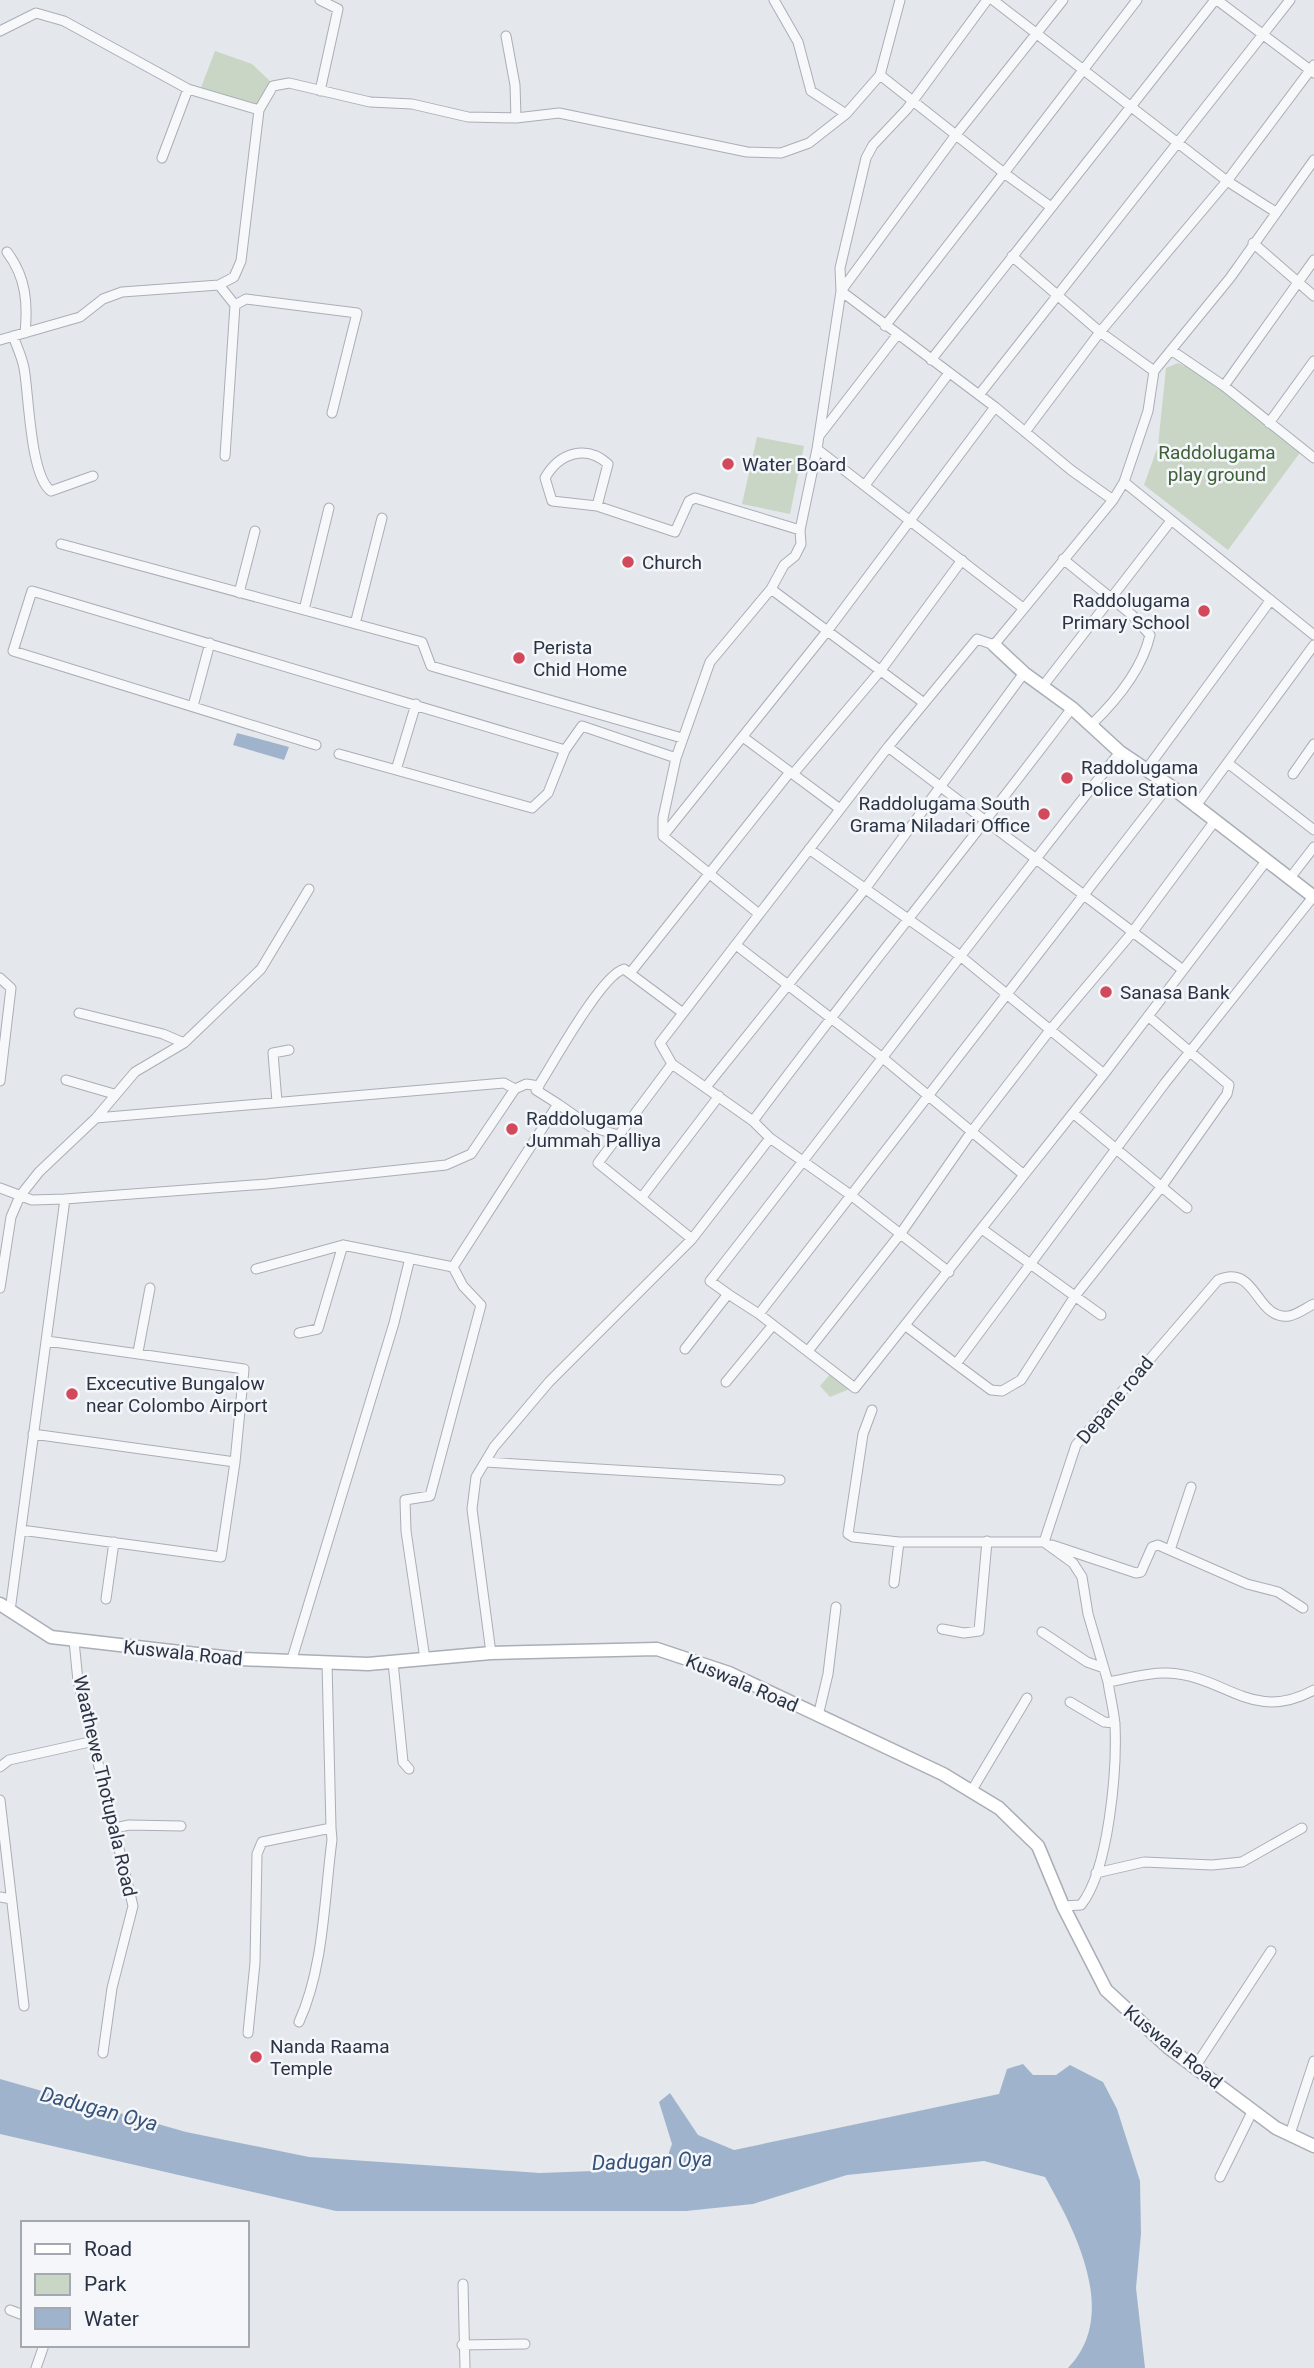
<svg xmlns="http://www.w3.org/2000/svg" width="1314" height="2368" font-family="Roboto,sans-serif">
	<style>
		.green { fill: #c9d6c5 }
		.water { fill: #9fb4cc }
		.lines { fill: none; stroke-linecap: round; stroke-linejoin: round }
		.street-casing { stroke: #a9aeb7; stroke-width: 11 }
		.secondary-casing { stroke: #a9aeb7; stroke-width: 15 }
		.street { stroke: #f7f8fa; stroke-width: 9 }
		.secondary { stroke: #fff; stroke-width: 12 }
		.poi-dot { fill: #d1495b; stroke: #f4f6f9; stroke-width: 2.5 }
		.labels { text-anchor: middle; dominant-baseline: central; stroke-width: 5; stroke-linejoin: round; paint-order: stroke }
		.park-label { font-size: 19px; fill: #3f6138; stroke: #f4f6f9 }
		.poi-label { font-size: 19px; fill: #2b3445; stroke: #f4f6f9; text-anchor: start }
		.street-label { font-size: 19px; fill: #2b3445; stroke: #f4f6f9 }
		.water-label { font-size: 21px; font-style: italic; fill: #34527a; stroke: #f4f6f9 }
	</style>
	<rect width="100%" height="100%" fill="#e4e7ec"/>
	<!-- green -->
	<path class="green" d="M215,51L252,64L271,82L256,106L200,90Z
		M1178,363L1200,373L1302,450L1228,550L1144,485L1158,446L1166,368Z
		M757,437L804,446L790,514L742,504Z
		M832,1372L852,1388L830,1397L820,1386Z"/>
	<!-- water -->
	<path class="water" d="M237,733L289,747L284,760L233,745Z
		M1023,2064L1033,2075H1056L1070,2065L1103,2082L1117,2109L1140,2181L1141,2234L1136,2288L1145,2368H1068C1120,2315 1075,2230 1045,2177L984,2161L847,2175L753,2204L686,2211H336L0,2134V2079L186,2132L309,2157L540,2173L620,2170L666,2161L672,2144L659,2102L670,2093L698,2135L734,2150L999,2094L1007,2069Z"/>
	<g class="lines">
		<defs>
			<path id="street" d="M320,0L338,9L320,91
				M774,0L798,42L811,91L846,114
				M993,0L1227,181L1274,211
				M1217,0L1314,73
				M0,31L36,13L64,21L188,89L259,110
				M506,36L515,85L516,118
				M880,75L1004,173L885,326
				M162,158L188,89
				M1051,207L1004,173L1137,0
				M1253,243L1314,296
				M7,252C26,277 28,303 25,333
				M1012,256L1100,332L1154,371
				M219,285L235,305
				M235,305L246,299L357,313L332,413
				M13,336C17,347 22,357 24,368C29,395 30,476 51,491L93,476
				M0,340L80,317L103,299L122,292L219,285L234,277L241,261L259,110L273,86L289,83L370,102L412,104L468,117L516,118L559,113L747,152L781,153L809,143L846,114L880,75L900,0
				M1171,350L1224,386L1314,458
				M931,360L1215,0
				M1224,386L1314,260
				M979,395L1290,0
				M995,407L1071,470L1113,500
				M1269,423L1314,361
				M1025,432L1100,332L1227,181L1314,65
				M819,436L897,335
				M225,456L235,305
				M1124,482L1314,635
				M865,485L949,373
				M597,506L608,464C586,444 559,453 545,478L552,501L597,506L675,532L689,501L695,498L800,530
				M61,544L422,642L431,666L682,738
				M1063,559L1132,615L1150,635C1142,670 1117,700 1091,725
				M771,589L924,703
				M239,593L255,531
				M1023,608L817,449L841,291L955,136L1063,0
				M304,610L329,508
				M355,624L382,518
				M1043,686L1170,522
				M193,706L210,643
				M743,737L840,809
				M316,745L13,651L32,591L565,750L582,726L676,758
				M888,747L1183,970
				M339,754L532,808L548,793L565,750
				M1229,764L1314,830
				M396,770L416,704
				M1146,770L1270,601
				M793,774L881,670L962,560
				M1293,774L1314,744
				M1195,807L1314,645
				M663,836V818L676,758L710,662L771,589L784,565L795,556L801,544L800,530L817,449
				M809,849L959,955L1104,1074
				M1290,878L1314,847
				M759,914L663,836L828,630L995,407L841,291L840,268L866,158L873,145L907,109L987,0
				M736,945L884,1059L1024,1175
				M631,972L790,772
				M0,978L11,988L0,1081
				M79,1013L163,1034L184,1043
				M672,1064L598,1163L692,1239
				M66,1080L114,1094
				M706,1087L865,889L1024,673
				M277,1102L273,1053L289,1050
				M558,1104L591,1127L618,1135
				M1073,1113L1187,1208
				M96,1118L504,1083L515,1089
				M753,1121L672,1064L660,1043L888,747L977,639L994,645L1113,500L1124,482L1148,411L1154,371L1230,278L1314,160
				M0,1188L32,1200L65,1199
				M642,1197L719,1096
				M982,1229L1101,1315
				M256,1269L343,1245L453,1267L558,1104L536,1090C551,1067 601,975 624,969L683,1013
				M949,1272L852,1196L770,1138L753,1121C857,981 967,847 1072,708
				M0,1288L11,1217L20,1196L39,1172L96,1118L135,1072L184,1043L261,969L309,889
				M728,1294L759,1314L855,1388L1104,1074L1267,860
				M759,1314L1169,785
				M906,1326L956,1364L1165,1083L1313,897
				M299,1333L318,1329L343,1245
				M47,1341L244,1369L235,1462
				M685,1349L728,1294L710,1281C848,1105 981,926 1120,752
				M808,1351L901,1233L972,1131L1050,1030L1131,934L1214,822
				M138,1352L150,1288
				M956,1364L991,1390L1002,1391L1021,1380L1075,1296L1162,1186L1227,1094L1229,1085L1148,1016
				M726,1382L773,1325
				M872,1410L863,1434L848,1534L853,1537L899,1542H1044L1076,1445L1218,1280C1257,1263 1255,1320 1289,1316C1297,1315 1307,1307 1314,1304
				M485,1462L780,1480
				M21,1530L221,1557L235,1462L33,1434
				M1044,1542L1073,1563L1082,1577L1088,1614L1108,1682C1126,1679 1148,1672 1167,1673C1226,1675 1251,1724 1314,1690
				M1052,1545L1136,1573L1141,1572L1152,1547L1158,1545L1247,1584L1278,1592L1303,1608
				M1170,1550L1191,1487
				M894,1583L899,1542
				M106,1599L114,1542
				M10,1611L65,1199L267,1184L446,1165L471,1154L515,1089L526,1084L539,1086
				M942,1629L964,1633L979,1631L987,1541
				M1042,1632L1087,1662L1104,1668
				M74,1641L78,1681L133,1906L112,1988L103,2053
				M491,1653L472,1509L476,1477L494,1447L549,1382L692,1239L770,1138
				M425,1659L406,1531L405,1500L430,1496L481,1305L463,1286L453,1267
				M291,1662L394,1323L410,1258
				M393,1662L403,1762L409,1769
				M1070,1702L1104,1722L1115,1723
				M818,1716L828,1674L836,1607
				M0,1767L9,1760L94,1741
				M972,1790L1027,1698
				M0,1800L24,2006
				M115,1828L129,1825L181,1826
				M1096,1873L1144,1862L1212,1865L1242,1862L1302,1828
				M0,1897L11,1899
				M1063,1906L1081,1905C1109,1870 1117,1770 1115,1725C1114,1711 1110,1696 1108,1682
				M299,2022C324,1967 324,1900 332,1840L331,1828
				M248,2033L255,1963L257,1854L262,1842L331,1828L327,1663
				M1195,2067L1271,1951
				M1290,2134L1314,2061
				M1220,2177L1253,2110
				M463,2284L465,2368
				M10,2310L23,2315
				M462,2345L525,2344
				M36,2368L44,2345"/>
			<path id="secondary" d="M994,645L1024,673L1072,708L1120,752L1169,785L1314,897
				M0,1604L51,1637L240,1659L368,1664L491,1653L657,1649L729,1673L943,1774L999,1808L1038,1846L1063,1906L1106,1990L1169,2048L1276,2128L1314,2146"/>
		</defs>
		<!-- street casing -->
		<use href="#street" class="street-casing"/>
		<!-- secondary casing -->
		<use href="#secondary" class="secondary-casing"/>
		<!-- street -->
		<use href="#street" class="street"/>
		<!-- secondary -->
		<use href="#secondary" class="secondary"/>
	</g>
	<!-- markers -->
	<g class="poi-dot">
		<circle cx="728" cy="464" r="7"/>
		<circle cx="628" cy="562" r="7"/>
		<circle cx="1204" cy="611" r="7"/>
		<circle cx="519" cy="658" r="7"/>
		<circle cx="1067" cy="778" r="7"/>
		<circle cx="1044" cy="814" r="7"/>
		<circle cx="1106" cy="992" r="7"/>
		<circle cx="512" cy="1129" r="7"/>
		<circle cx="72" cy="1394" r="7"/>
		<circle cx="256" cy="2057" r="7"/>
	</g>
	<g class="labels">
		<!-- park labels -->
		<g class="park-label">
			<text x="1217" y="452">Raddolugama<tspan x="1217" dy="22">play ground</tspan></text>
		</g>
		<!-- poi labels -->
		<g class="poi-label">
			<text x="742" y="464">Water Board</text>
			<text x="642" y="562">Church</text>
			<text x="1190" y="600" text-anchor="end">Raddolugama<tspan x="1190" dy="22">Primary School</tspan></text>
			<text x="533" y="647">Perista<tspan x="533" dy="22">Chid Home</tspan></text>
			<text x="1081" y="767">Raddolugama<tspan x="1081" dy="22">Police Station</tspan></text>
			<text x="1030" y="803" text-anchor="end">Raddolugama South<tspan x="1030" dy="22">Grama Niladari Office</tspan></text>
			<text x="1120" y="992">Sanasa Bank</text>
			<text x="526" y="1118">Raddolugama<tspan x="526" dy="22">Jummah Palliya</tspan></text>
			<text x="86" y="1383">Excecutive Bungalow<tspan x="86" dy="22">near Colombo Airport</tspan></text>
			<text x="270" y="2046">Nanda Raama<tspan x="270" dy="22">Temple</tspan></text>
		</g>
		<!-- street labels -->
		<g class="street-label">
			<text transform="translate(1115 1400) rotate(-50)">Depane road</text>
			<text transform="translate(183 1653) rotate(6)">Kuswala Road</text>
			<text transform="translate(742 1683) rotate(23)">Kuswala Road</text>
			<text transform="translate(105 1786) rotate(77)">Waathewe Thotupala Road</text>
			<text transform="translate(1173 2047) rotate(39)">Kuswala Road</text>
		</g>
		<!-- water labels -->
		<g class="water-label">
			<text transform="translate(99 2109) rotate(15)">Dadugan Oya</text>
			<text transform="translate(652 2161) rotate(-2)">Dadugan Oya</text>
		</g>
	</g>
	<!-- legend -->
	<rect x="21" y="2221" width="228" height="126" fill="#f4f6f9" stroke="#a4a8b1" stroke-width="2"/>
	<rect x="35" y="2244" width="35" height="10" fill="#ffffff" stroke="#a4a8b1" stroke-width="2"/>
	<text x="84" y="2256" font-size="21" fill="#2b3445">Road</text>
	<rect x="35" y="2274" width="35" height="21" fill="#c9d6c5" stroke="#a4a8b1" stroke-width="2"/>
	<text x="84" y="2291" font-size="21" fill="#2b3445">Park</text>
	<rect x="35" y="2308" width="35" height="21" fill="#9fb4cc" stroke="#a4a8b1" stroke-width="2"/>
	<text x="84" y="2326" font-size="21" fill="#2b3445">Water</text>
</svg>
